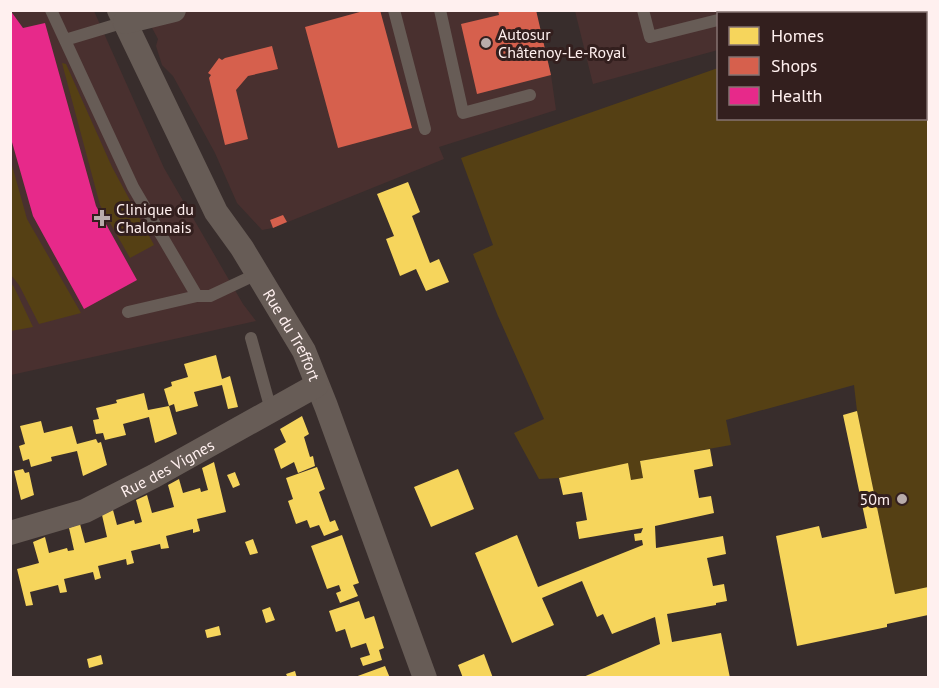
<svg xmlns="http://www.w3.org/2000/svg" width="939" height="688" font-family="'PT Sans',sans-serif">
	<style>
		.built { fill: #49302f }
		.green { fill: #554014 }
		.homes { fill: #f6d55c }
		.shops { fill: #d6604d }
		.health { fill: #e7298a }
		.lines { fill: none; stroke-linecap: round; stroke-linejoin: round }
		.lane { stroke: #675c56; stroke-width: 12 }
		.street { stroke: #675c56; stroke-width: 24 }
		.poi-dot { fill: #b9acab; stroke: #331f1e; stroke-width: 2 }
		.labels { text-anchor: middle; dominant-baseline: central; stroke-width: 6; stroke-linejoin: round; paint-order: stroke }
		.poi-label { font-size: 16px; fill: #fff0ef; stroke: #331f1e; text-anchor: start }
		.street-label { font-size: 16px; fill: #fff0ef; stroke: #331f1e }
	</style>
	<rect width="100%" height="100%" fill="#382d2c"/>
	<!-- built -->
	<path class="built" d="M825,10V13L718,14V50L593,84L575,11Z
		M10,11H94L164,168L243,304L256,321L11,375Z
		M143,11H536L551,75L556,110L439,147L444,159L273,228L262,230L237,203L215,153L173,76L162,65L156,46L158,39Z"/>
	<!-- green -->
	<path class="green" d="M896,11H928V587L895,594L857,411L854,385L726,420L731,445L640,461L643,478L631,480L627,464L559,478L539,479L514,433L544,419L498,316L473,254L493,245L461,158L718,68V118H926V14L888,13Z
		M62,63L66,64L112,167L154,245L130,258L100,205Z
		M10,158L27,219L81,313L39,324L19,285L11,275Z
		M11,283L14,287L33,327L11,331Z"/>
	<!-- homes -->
	<path class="homes" d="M408,182L420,212L412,216L430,263L439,259L449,282L426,291L416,269L400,276L386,239L394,236L377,194Z
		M216,355L222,379L230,376L238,407L228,409L222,385L194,392L198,406L176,412L174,404L169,406L164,389L172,386L171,382L188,377L184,364Z
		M144,393L148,410L169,406L177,434L155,443L149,417L123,424L126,435L105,440L103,433L96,434L93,420L99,419L96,408L117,403L116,400Z
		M857,411L895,594L928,587V615L887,624V627L797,646L776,536L819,526L822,538L867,528L843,415Z
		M302,416L309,434L304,437L310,457L313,456L315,466L298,473L294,462L281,469L274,449L286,442L280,429Z
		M41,421L44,433L72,426L77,444L96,439L98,443L101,442L107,465L83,476L77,451L51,457L52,461L31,467L29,459L23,461L19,446L25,444L20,426Z
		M710,449L713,466L694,470L699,498L711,496L714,513L655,526L656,548L723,536L726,554L707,558L713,586L724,584L727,601L716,603V605L667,614L672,642L721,633L730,678H581L660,644L655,617L612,634L603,614L597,617L582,581L542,598L554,625L512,643L475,553L517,535L538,587L643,545L642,540L635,541L634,534L641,533L643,528L579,539L576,522L587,520L582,492L563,495L559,478L628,463L631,480L643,478L640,461Z
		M214,462L226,512L197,519L200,531L193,533V529L166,536L169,548L161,549L160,544L131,551L134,563L127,565L126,559L98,566L101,578L95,580L93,572L64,579L67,592L60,593L58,585L30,592L33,605L26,606L17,569L39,563L33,542L45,537L49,553L67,548L68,551L74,550L69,528L80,524L85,543L107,537L102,515L113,510L117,525L134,520L135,524L142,522L136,500L147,495L152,513L174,507L168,485L179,479L183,493L200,488L201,492L208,490L202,468Z
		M317,467L325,489L319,492L330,522L335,520L339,530L324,536L319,525L310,528L307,520L296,524L288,501L293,499L286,478Z
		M23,469L25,473L29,472L34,495L21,500L14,471Z
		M458,469L474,509L431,527L414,487Z
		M235,472L240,485L233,488L227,475Z
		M342,535L359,583L353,585L358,596L340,603L336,593L341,591L339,585L327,589L311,546Z
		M253,539L258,553L250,555L245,542Z
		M359,601L365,619L374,616L384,648L379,650L382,660L363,666L360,658L370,655L366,643L351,648L345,629L336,632L329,611Z
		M270,607L275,620L266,623L262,610Z
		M219,626L221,635L207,638L205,630Z
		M484,654L493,678H463L458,665Z
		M101,655L103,664L89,668L87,659Z
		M385,666L390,678H355V677Z
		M295,671L297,678H288L286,674Z"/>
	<!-- shops -->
	<path class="shops" d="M367,10H380L412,128L338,148L305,27Z
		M498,10H536L551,75L477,94L461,24L499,15Z
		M272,46L278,69L248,76L236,90L248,139L225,145L209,78L211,75L208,73L219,58L222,60L225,58Z
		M283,215L287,222L273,228L270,220Z"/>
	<!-- health -->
	<path class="health" d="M10,10L23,28L45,23L96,206L137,280L84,309L33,216L10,135Z"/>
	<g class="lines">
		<!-- lane -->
		<path class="lane" d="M51,10L133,187L197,296H210L257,274
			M394,10L425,129
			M440,10L463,113L530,95
			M643,10L650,37L718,20
			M747,14L759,10
			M65,40L125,22
			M128,312L197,296
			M251,338L271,410"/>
		<!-- street -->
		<g class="street">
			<path id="s1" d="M119,10L216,212L242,248L304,351L326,406L425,678"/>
			<path d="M125,22L174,10"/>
			<path id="s2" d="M10,533L85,511L154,476L317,385"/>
		</g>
	</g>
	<!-- markers -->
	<g class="poi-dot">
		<circle cx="486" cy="43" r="6"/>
		<path d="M99 209h6v6h6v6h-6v6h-6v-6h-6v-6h6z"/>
		<circle cx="902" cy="499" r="6"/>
	</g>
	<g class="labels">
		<!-- poi labels -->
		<g class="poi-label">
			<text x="498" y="34">Autosur<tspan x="498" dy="18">Châtenoy-Le-Royal</tspan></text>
			<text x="116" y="209">Clinique du<tspan x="116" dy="18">Chalonnais</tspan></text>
			<text x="890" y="499" text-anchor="end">50m</text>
		</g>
		<!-- street labels -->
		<g class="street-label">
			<text stroke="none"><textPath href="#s1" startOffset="369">Rue du Treffort</textPath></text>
			<text stroke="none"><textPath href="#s2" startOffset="171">Rue des Vignes</textPath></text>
		</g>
	</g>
	<!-- border -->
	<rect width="939" height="688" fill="none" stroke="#fff0ef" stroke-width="24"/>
	<!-- legend -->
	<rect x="717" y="12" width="210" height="108" fill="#331f1e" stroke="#857372" stroke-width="1.5"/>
	<rect x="729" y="27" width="30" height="18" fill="#f6d55c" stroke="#857372" stroke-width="1.5"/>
	<text x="771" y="42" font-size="18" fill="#fff0ef">Homes</text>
	<rect x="729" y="57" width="30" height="18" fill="#d6604d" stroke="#857372" stroke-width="1.5"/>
	<text x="771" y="72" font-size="18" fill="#fff0ef">Shops</text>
	<rect x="729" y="87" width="30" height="18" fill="#e7298a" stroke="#857372" stroke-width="1.5"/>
	<text x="771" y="102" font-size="18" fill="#fff0ef">Health</text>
</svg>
